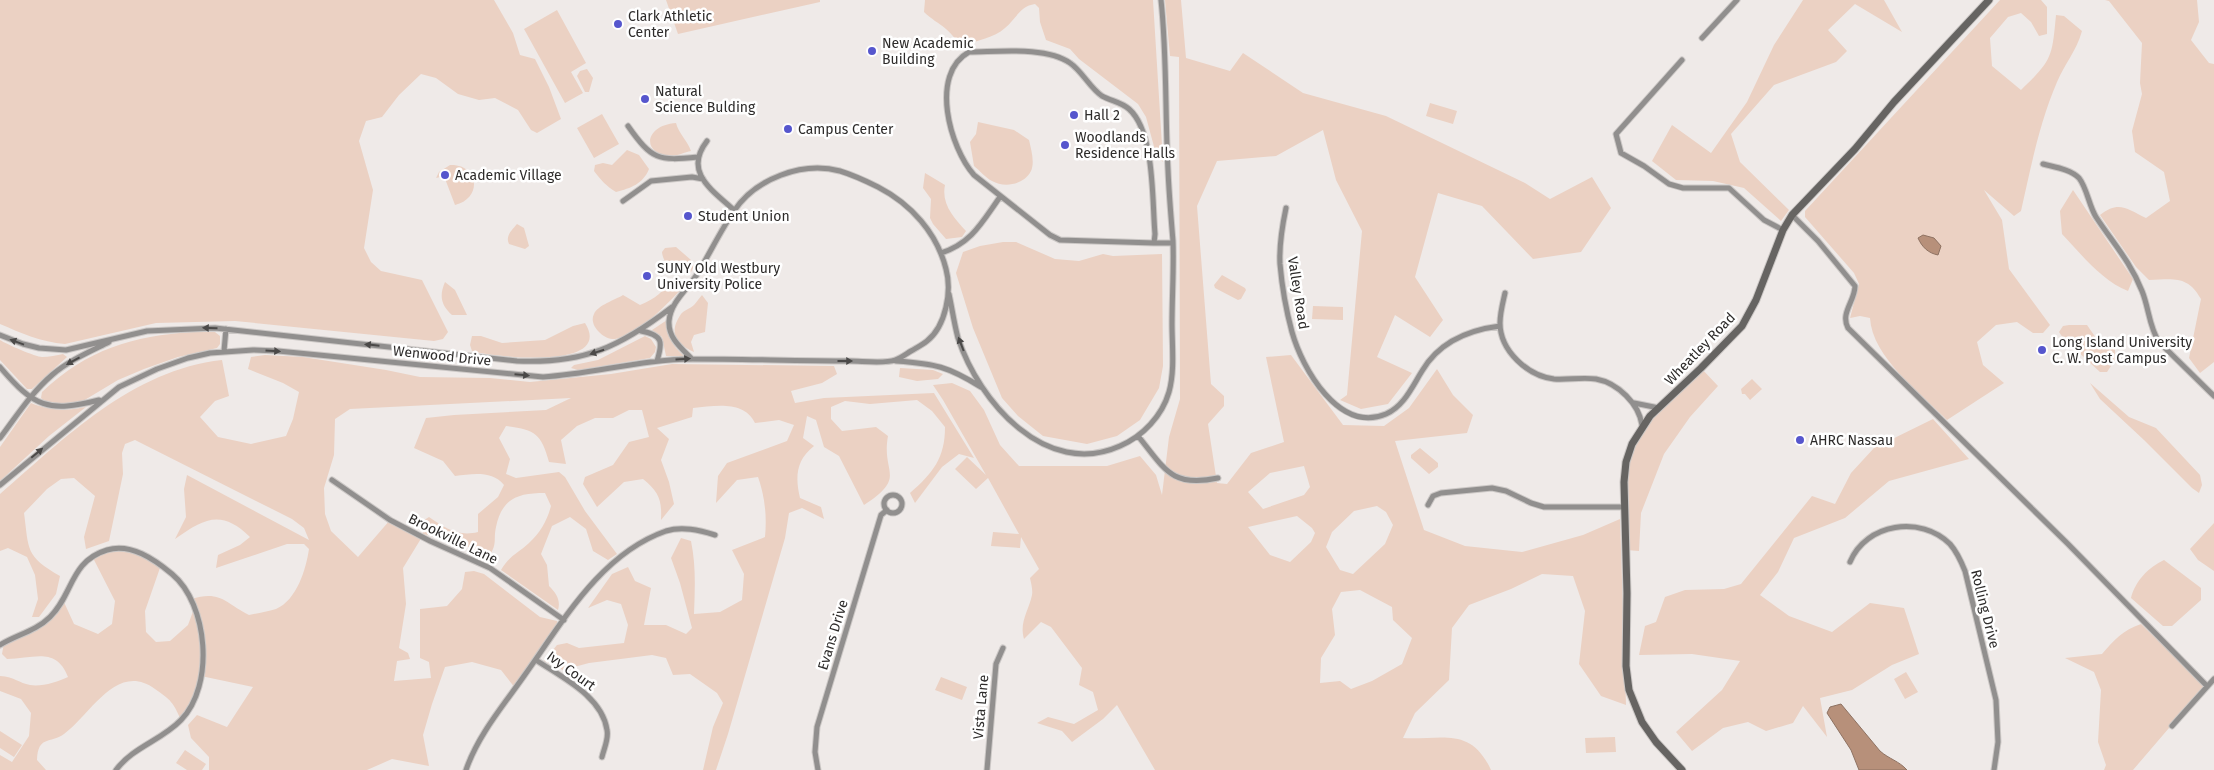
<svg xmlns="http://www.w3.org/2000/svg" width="2214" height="770" font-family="'Fira Sans',sans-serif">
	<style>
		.green { fill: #ebd1c3; fill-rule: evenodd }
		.water { fill: #b7907a; stroke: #8e7262 }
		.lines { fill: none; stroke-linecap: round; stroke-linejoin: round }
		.street-casing { stroke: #ccc8c6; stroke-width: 7 }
		.secondary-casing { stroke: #ccc8c6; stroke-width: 9 }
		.street { stroke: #918f8e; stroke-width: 5 }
		.secondary { stroke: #666462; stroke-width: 7 }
		.oneway { fill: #4b4948 }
		.poi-dot { fill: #5656cd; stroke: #fff; stroke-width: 2 }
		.labels { text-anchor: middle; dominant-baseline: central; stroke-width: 5; stroke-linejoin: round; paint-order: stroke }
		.poi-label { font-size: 14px; fill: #2d2b2a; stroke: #fff; text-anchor: start }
		.street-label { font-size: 14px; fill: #2d2b2a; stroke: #fff }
	</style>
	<rect width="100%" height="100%" fill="#efeae8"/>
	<!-- green -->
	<path class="green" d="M0,0H494L513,33L520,55L535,59L549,87L561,119L537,133L531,130L518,110L495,98L479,100L458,94L436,78L421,74L399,95L382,117L366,121L359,141L373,190L364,248L371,262L381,271L422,280L448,332L443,339L434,341L235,321L156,323L65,344C41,342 21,333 0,324Z
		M666,0H820V2L678,34Z
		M925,0H1153L1163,162L1156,154L1146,117L1138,104L1079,59L1070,49L1046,40L1040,22L1039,8L1035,4C1020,6 1016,19 1005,28C994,38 977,40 964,46C956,41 953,35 946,29C939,23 931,19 924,12Z
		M1165,0H1181L1186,58L1230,71L1243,53L1303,93L1386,116L1525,183L1550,199L1592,177L1611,208L1581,252L1533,259L1482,206L1438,193L1415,277L1443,320L1430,337L1395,315L1377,357L1412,373L1388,404L1361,409L1340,400L1347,395L1362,231L1336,180L1323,130L1276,156L1217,161L1197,206L1211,384L1224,396V406L1208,424L1217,483L1227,484L1251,453L1284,442L1266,357L1291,355L1343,425L1384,426L1409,408L1437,369L1453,395L1473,415L1467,433L1395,441L1424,530L1465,546L1522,552L1583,535L1620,519L1626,705L1601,696L1579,664L1585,611L1573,576L1542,574L1511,589L1469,605L1452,628L1449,680L1415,713L1403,738C1442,740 1471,726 1491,770H1155L1117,705L1103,719L1072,742L1062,731L1037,723L1048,717L1074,724L1098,710L1093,692L1079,685L1082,668L1051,627L1041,622L1024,639C1019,622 1029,610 1032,595C1033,590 1031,583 1030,578L1039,569L1021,537L1020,548L991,546L993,532L1019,534L988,478L976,489L955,469L967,457L986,475L943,400L933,385L952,383L970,391L984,410L1000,445L1019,466H1107L1140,456L1156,475L1162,495L1169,437L1180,399L1179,57L1170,56ZM1304,466L1310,487L1304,495L1263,509L1248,492L1270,473ZM1377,506L1386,512L1393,525L1385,544L1353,574L1340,570L1326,547L1332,532L1354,511ZM1297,516L1312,528L1315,533L1311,542L1290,562L1270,555L1248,527ZM1360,590L1392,607L1393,620L1412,638L1402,664L1372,681L1351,689L1340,681L1320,683L1321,658L1335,635L1332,609L1341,592Z
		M1803,0H1884L1902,32L1855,4L1828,30L1847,51L1836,62L1774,85L1731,134L1740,162L1789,210L1781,221L1744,188L1713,181L1676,180L1652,161L1672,125L1711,153L1747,102L1774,45Z
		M2000,0H2041L2047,7V34L2039,36L2031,22L2021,13L2008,17L1990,38L1992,66L2021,90C2052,60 2052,58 2056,15L2064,16L2082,31C2076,52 2065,63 2057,82C2039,124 2031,167 2021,211L2014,216L1984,190L2002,220L2009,269L2050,325L2043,333H2033L2017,322L1996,325L1977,342L1983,365L2004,383L1947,420C1921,394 1872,357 1870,318L1860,316L1850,318L1859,284L1854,273L1805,217V211Z
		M2105,0H2197L2199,22L2191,40L2209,63L2214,64V362L2200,373L2189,358L2201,299C2188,275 2173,279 2149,280L2136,267L2100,215C2119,200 2127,209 2146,218L2170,201L2164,172L2135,152L2132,131L2142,94L2140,83L2142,43L2109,1Z
		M557,10L586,63L571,72L583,93L565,103L524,29Z
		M587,69L593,78L589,92H585L577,76L580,71Z
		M1430,103L1457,111L1453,124L1426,116Z
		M602,114L619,144L594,158L577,128Z
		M978,122L1014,130L1029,140C1031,149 1035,162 1031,171C1024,185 1004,188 992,181C986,178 979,170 974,166L970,142L976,134Z
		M676,123C679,134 687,140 691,151C685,152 677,156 671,156C640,154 645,125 676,123Z
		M627,150L639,155L649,169C643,184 631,188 616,192C606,186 601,180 594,171L595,165L603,163L612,165Z
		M450,165C479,164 483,198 455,205L444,176L436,178L439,172Z
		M925,173L945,185C941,204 954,218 966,231L962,237L946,239L933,224L930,218L931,199L923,188Z
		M2073,190L2133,279L2128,291C2102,281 2081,254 2062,234L2060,211Z
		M517,224L524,228L529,246L525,249L509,244C505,236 512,230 517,224Z
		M1003,242H1016L1055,259L1079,261L1103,254L1113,256L1162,254L1163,366L1159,388L1140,420L1117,436L1087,444L1043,436L1018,416L1002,398L973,328L956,273L963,252L980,246Z
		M676,247L691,260L694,266L690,274C678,278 663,265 662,252L665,248Z
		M1222,275L1245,288L1246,290L1241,299L1238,300L1215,288L1214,285Z
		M675,280L678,281L682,288C668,304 636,336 615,339C604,340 588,325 594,314C598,305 615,300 623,295L640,305C647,302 653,299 659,294C665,289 667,283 675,280Z
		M445,282L455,290L467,315H452C441,305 439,296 445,282Z
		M702,295L708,303L705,332L694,335L691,342L694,352C676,344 668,333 681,314C684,310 690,309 694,305C697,302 699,298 702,295Z
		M1313,306L1343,307V320L1312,319Z
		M667,320C667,335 672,346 684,356H666L662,337L652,330Z
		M585,323C615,371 493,357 472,351L470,345L472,336H481L502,343L545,340L573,326Z
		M2069,325H2087L2096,338L2115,347V360L2107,372H2100L2063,338L2059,332L2063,326Z
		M193,332H215L220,336V344L217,348L178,357L144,369L118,380L78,404L46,403L41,398L42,392C88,349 132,336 193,332Z
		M645,336L651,339L656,347L655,352L650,358L578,370L571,368L574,365L598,360Z
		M0,340C6,344 36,357 42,357C49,357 57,355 63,354L67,357L32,389H27L0,360Z
		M265,355L303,357L386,370L420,377L490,378L530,382L611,374L672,364L834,366L837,374L822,383L791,391L795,403L824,398L934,393L974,458L959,454L942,467L915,503L910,493C933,473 945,458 945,427L932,411L917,400L870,404L845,401L831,407V419L842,431L876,427L888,436C881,474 908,476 864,505L839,456L824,447L816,420L807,416L803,438L814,446C796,460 795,477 800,498L821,507L824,519L802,508L789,513L785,538L728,734L716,770H703L713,727L723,703L717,693L690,674L673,675L666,658L652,655L589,663L563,670L544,661L557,645L567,643L579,648L624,643L628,625L621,604L607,600L588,608L612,574L628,567L635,581L651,588L644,625H666L686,634L692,628L680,583L671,558L681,538L691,541C696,565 695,589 694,614L720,612L742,600L744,574L732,550L765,537C767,516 765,497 758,477L737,480L716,503L718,476L727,463L787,441L794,425L779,420L755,423C744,400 715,406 693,408L692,417L657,428L669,439L661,460L669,482L674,504L661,520C662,500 659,492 643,479L624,482L597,507L583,484L585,477L613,465L629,442L649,437L642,410H629L613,418H595L577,426L561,440L566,464L549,462C541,433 535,430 506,426L499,438L510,459L506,474L516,478L559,472L565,477L585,511L617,554L608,560L593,551L586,529L570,517L552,526L541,554L547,565L549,586C556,593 561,600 558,610L501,570C509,556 517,554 529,543C540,533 547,521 551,506L545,493C518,493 502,498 496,527C493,541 498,542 489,557L457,542L423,534L421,522L429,517C445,528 458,537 478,532V514L498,497L504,485C492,470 472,474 455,476L443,461L414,448L426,418L454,415L546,410L571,398L350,409L335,419L334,455L324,488L325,514L331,531L358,557L390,520L422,537L403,568L406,604L399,648L408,653L410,659L397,661L394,681L431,678L429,662L420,658V609L447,606L462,589L465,572L474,571L484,574L540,617L557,621V629L515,688L501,670L472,662L445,667L432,704L423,735L429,766L392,759L367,770H209V757L191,738L188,725L197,715L227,727L253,687L201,676L199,685L181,720C173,702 171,700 155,689C117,661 91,714 64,734C50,744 38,735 37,760L46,770H0V755L12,762L29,736L31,713L21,699L0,691V676C15,677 19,683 30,685C41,687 58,682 68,677C56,646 33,659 7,659L2,654L4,643L48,619L63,600L74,624L98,634L112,624L115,601L92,556C123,543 134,551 161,565L145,611L146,632L156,642L170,641L188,625L195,606L191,599C221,590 225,603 249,615C258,613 267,612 276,609C297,600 306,569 309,549L304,544H287L216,568L218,555L240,545L250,537C222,509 204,518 175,539L186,517L184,489L187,475L309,540L304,528L292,519L135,440L125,444L122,453L123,474L109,541L86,549L84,537L95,496L74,478L61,479L47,489L24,513C29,550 25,556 60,576L56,594L39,617H32L38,599L35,575L27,557L8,548L0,551V494C65,438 132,370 222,360L229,396L215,401L200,417L218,437L251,444L286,436L293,419L299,392L283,383L248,369L251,357Z
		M900,368L933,370L943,374L938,379L917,381L899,377Z
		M1701,368L1718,386L1690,417L1664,454L1641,513L1639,551L1626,550V462L1637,434Z
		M1752,379L1762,389L1750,400L1745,394H1742L1741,389Z
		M2090,383L2129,417L2156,428L2200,475L2202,485L2199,493L2192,488L2144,440L2100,399Z
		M31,403C51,411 66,411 86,407L49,436L0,481V447Z
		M1933,419L1969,459L1889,481L1845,518L1794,538L1778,572L1760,595L1789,616L1832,632L1870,603L1904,608L1919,654L1892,665L1852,690L1820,698L1827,737L1803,706L1793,723L1766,731L1748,722L1723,728L1692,751L1676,732L1722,690L1740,661L1692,654L1639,655L1645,626L1656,622L1665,597L1685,590L1724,589L1741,584L1812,496L1835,504L1851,473L1874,448Z
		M1420,448L1438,463V467L1429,474L1411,458V455Z
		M2214,523V571L2198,560L2190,549Z
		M2164,560L2201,588V600L2172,626H2163L2131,598C2135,581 2149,567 2164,560Z
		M2141,624L2205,686L2133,770H2104L2106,765L2098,742L2101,690L2094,672L2065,658L2102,654C2114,640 2123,630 2141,624Z
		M1906,672L1918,692L1905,699L1894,679Z
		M941,677L967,687L962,700L935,690Z
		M0,731L22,745L14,757L0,748Z
		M1615,737L1616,752L1586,753L1585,738Z
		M185,750L206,764L202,770H187L176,763Z"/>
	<!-- water -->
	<path class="water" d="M1923,235L1934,238L1941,246L1938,255C1928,253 1922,247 1918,238Z
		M1841,704L1880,751C1889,759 1899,761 1907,770H1859L1851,750L1827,713L1830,707Z"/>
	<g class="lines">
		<defs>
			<path id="street" d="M1702,38L1737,0
				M969,52C997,52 1046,46 1070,63C1082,71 1090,88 1102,96C1111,101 1121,102 1129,109C1155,132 1152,201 1155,234L1154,243L1060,240L1050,235L974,175C950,148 929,74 969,52Z
				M1682,60L1616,134L1621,153L1644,166L1669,184L1683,188H1729L1764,220L1783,230
				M628,126C652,160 658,161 698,157
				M707,141C683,172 712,190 734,210
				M2043,164C2054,167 2070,169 2079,178C2087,188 2089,206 2096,217C2113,243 2130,261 2142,291C2149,308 2149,327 2159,342L2214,396
				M623,201L651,181L692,177L703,179
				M1286,208C1282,227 1279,245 1280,264C1282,287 1286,310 1292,332C1302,368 1339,434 1386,414C1404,406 1412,387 1422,371C1439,342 1468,330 1500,326
				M1792,215L1818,241L1855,286C1855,301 1840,313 1848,328L2067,543L2207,686
				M1154,243H1173
				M941,253C972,243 982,222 1000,197
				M1505,293C1503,302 1500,313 1500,323C1500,351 1528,376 1554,379C1568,380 1582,377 1596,379C1618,383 1639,404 1642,425
				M949,294C952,308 954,323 958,338C979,402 1046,479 1120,446C1143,436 1162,416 1169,392C1175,370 1172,346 1172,324C1172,297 1174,269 1173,241C1171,217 1169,194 1168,170C1165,115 1167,54 1161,0
				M641,331C663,335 663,342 657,361
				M0,335L23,344L39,348L66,350L147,331L215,328L517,361C584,364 620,347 672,307
				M224,351L226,329
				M896,361C936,364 947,366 981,387
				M0,367C34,407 48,413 99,400
				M1634,403L1659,408
				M1138,436C1165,469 1171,488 1218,478
				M0,438C16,417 31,393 52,375C68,361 89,352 109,342
				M332,480L390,520L430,541L490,568L564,620
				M0,485L119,387L157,369L188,358L210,353L253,350L278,351L543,377C593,374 642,359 693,359C745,359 797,361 850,361C862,361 885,364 895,360C901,358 906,354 911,351C916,348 922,345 927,341C946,326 952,291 946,269C937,233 911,204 878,187C866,181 853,175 840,171C802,161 755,179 734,211C721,230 711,251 699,271C690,288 671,300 669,321C668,338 681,348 692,359
				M884 504a9 9 0 1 1 18 0a9 9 0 1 1-18 0Z
				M1428,505L1433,496L1441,493L1492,488L1506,491L1531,503L1544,507H1625
				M1850,562C1866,523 1921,515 1950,544C1957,552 1961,561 1965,571L1996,700L1998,742L1994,770
				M0,645C16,635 36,631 50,617C73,595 70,561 107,550C131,543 154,559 172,574C208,604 215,685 181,720C162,740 133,747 116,770
				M536,660C561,677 602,696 607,730C609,739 604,748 602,757
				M2172,726L2214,679
				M466,770C478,735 503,706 524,676C562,623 600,554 666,531C682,526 699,530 715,535
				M818,770L815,752L817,727L881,515L887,510
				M987,770L996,664L1003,648"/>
			<path id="secondary" d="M1682,770L1656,742L1642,722L1629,690L1626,666L1627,593L1624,482L1626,462L1632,444L1650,416L1701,368L1742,326L1756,300L1783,230L1792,215L1855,149L1894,102L1989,0"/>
		</defs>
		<!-- street casing -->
		<use href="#street" class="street-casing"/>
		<!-- secondary casing -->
		<use href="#secondary" class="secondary-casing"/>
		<!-- street -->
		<use href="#street" class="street"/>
		<!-- secondary -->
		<use href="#secondary" class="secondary"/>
	</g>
	<!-- one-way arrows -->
	<defs><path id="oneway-solid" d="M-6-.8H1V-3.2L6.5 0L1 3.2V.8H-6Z" transform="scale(1.25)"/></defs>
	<g class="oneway">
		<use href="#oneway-solid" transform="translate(210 328) rotate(-178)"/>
		<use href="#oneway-solid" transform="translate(17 342) rotate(-160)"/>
		<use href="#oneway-solid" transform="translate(961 344) rotate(-111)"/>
		<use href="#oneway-solid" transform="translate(372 345) rotate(-174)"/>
		<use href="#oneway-solid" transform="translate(273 351) rotate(3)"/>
		<use href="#oneway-solid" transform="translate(597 352) rotate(162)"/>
		<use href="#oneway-solid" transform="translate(683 359) rotate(-4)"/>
		<use href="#oneway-solid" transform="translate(73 361) rotate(151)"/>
		<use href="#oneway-solid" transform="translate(845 361)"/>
		<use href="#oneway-solid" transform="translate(522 375) rotate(5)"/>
		<use href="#oneway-solid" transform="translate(37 453) rotate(-40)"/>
	</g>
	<!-- markers -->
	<g class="poi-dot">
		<circle cx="618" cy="24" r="5"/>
		<circle cx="872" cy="51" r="5"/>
		<circle cx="645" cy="99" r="5"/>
		<circle cx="1074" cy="115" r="5"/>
		<circle cx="788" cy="129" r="5"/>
		<circle cx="1065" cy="145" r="5"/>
		<circle cx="445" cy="175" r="5"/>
		<circle cx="688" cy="216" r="5"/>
		<circle cx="647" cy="276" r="5"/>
		<circle cx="2042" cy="350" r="5"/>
		<circle cx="1800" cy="440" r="5"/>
	</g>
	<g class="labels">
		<!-- poi labels -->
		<g class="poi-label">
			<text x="628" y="16">Clark Athletic<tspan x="628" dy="16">Center</tspan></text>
			<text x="882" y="43">New Academic<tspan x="882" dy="16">Building</tspan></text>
			<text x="655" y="91">Natural<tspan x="655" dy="16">Science Bulding</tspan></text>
			<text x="1084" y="115">Hall 2</text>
			<text x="798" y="129">Campus Center</text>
			<text x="1075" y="137">Woodlands<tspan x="1075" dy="16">Residence Halls</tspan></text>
			<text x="455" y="175">Academic Village</text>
			<text x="698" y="216">Student Union</text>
			<text x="657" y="268">SUNY Old Westbury<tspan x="657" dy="16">University Police</tspan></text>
			<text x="2052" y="342">Long Island University<tspan x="2052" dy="16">C. W. Post Campus</tspan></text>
			<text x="1810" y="440">AHRC Nassau</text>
		</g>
		<!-- street labels -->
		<g class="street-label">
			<text transform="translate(1298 293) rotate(81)">Valley Road</text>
			<text transform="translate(1700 349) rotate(-46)">Wheatley Road</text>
			<text transform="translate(442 356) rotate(6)">Wenwood Drive</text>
			<text transform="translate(453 539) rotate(26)">Brookville Lane</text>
			<text transform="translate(1985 609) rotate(76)">Rolling Drive</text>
			<text transform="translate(833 635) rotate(-73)">Evans Drive</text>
			<text transform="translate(571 671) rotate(36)">Ivy Court</text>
			<text transform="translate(981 707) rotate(-85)">Vista Lane</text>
		</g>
	</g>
</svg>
